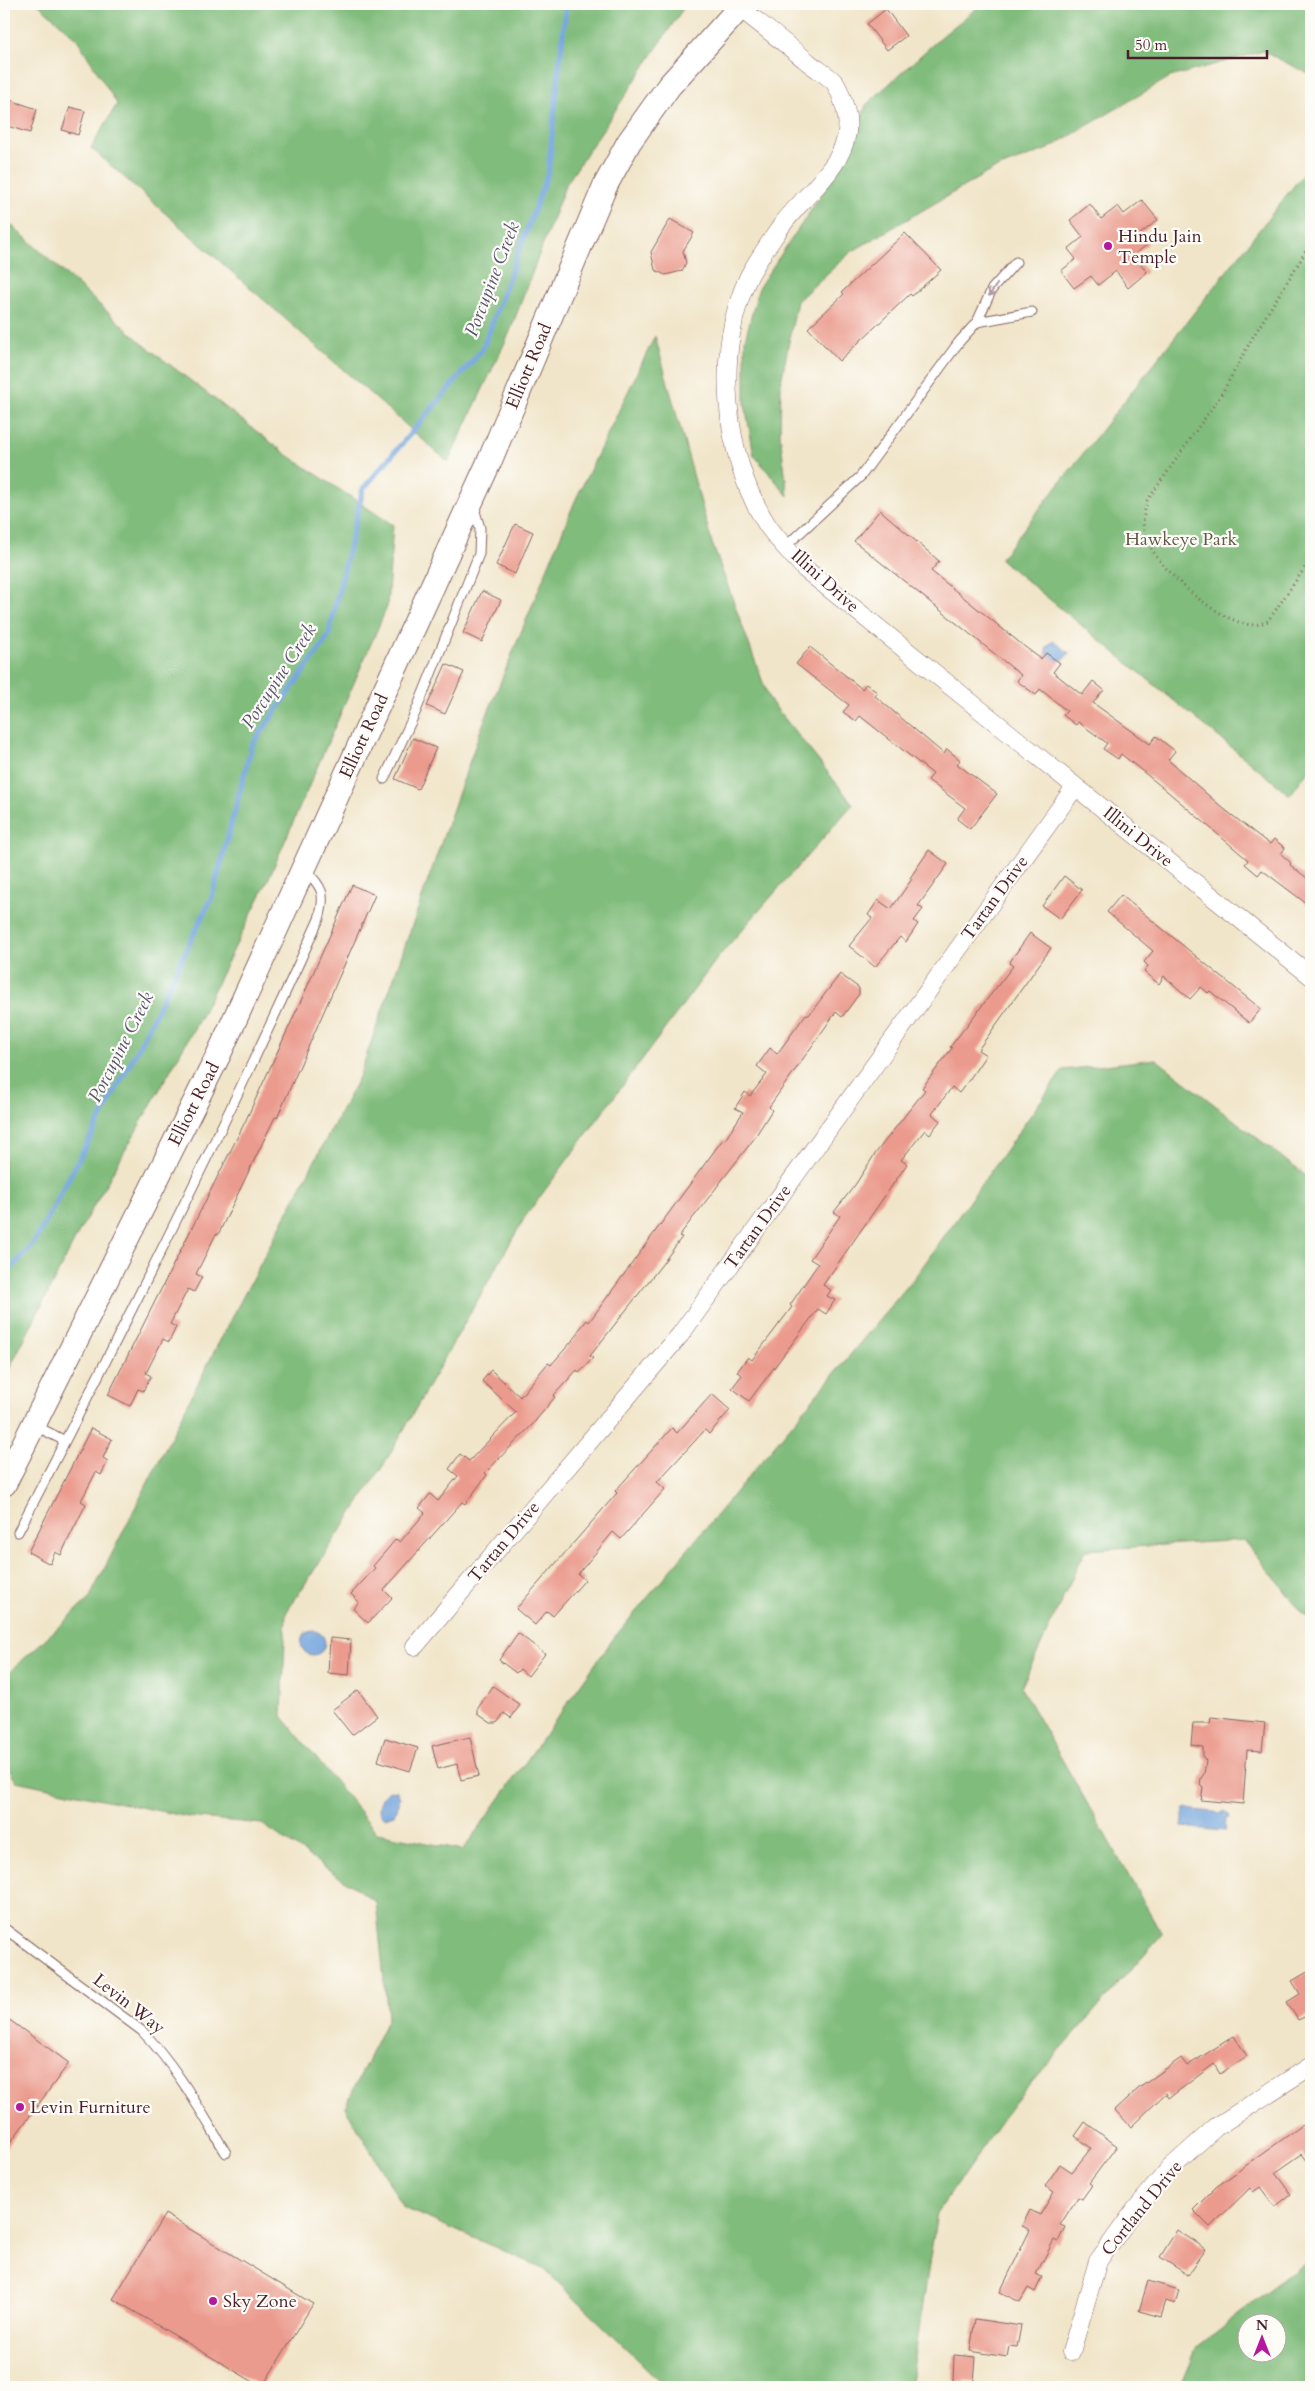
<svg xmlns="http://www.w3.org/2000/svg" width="1315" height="2391" font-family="Cardo,serif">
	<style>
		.forest { fill: #80bc7b; stroke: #656e53; fill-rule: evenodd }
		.water { fill: #71a3dc; stroke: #5e6184 }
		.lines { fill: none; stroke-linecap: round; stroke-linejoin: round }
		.stream { stroke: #71a3dc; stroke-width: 5.5 }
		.building { fill: #eb9b8e }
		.lane-casing { stroke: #846462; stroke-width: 11 }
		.street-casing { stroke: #846462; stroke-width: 19 }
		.secondary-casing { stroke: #846462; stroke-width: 26 }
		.path { stroke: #846462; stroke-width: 3; stroke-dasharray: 1 4; stroke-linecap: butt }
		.lane { stroke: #fff; stroke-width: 9 }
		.street { stroke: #fff; stroke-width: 18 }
		.secondary { stroke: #fff; stroke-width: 24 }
		.oneway { stroke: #ae9aa0 }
		.poi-dot { fill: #b5179e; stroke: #fdfcf7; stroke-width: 2 }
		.labels { text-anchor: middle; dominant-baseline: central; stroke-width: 4.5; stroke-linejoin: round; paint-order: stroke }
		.poi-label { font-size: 18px; fill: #4a1f2b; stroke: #fdfcf7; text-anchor: start }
		.street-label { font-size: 18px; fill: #4a1f2b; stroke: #fdfcf7 }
		.park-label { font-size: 18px; fill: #64584a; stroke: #fdfcf7 }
		.water-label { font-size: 19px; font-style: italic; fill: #5a5472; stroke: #fdfcf7 }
	</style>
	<rect width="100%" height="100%" fill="#fdfcf7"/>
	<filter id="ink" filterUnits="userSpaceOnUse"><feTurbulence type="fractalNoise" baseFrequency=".02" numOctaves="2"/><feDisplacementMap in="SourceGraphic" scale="10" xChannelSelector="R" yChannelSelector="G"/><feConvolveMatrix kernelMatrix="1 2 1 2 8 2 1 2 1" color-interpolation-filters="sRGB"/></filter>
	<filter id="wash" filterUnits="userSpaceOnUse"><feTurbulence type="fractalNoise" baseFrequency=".0096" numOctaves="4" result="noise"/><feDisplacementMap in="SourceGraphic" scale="20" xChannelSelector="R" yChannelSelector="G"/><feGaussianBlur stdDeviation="1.12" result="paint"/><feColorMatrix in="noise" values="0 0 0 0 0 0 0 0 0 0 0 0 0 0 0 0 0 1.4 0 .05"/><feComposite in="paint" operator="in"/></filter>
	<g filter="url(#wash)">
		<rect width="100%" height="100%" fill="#f1e5c9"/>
		<!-- forest -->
		<path class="forest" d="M38,4H686L565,186L509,334L448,462L91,148L117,104L77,39Z
			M982,4H1311V75L1263,51L1170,77L1048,149L992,170L851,252L797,301L781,382L780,434L788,496L754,455L745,404V340L759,287L847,157L866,105L941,37Z
			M1311,164V767L1290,795L1000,559Z
			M8,222L143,344L286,454L393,525L387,607L268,880L200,1018L79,1232L4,1379V225Z
			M655,336L712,543L769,699L853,804L719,956L525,1217L383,1466L286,1613L282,1716L377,1833L463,1850L613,1639L915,1277L1063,1070L1156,1059L1311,1180V1623L1244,1540L1085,1550L1021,1688L1162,1934L1017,2099L937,2213L911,2382L914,2387H666L543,2268L404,2208L345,2107L388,2018L376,1902L262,1824L188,1817L16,1781L4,1762V1677L89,1599L218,1344L359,1077L480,732L575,501Z
			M1311,2258V2387H1180L1197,2347ZM1248,2324H1278V2354H1248Z"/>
		<!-- water -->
		<path class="water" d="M1053,640L1069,653L1063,660L1060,659L1058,662L1047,654L1046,648Z
			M301 1643a12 12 0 1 1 24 0a12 12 0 1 1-24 0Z
			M390,1790L397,1791L400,1798L394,1815L385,1818L380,1814C377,1806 382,1794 390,1790Z
			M1184,1809L1223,1813L1224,1811L1228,1813L1230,1818L1226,1819L1225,1831L1182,1827Z"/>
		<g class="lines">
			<!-- stream -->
			<path class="stream" d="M4,1276L34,1243L143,1039L212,897L252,745L328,637L363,489L482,350L548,173L566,4"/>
		</g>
		<g id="blocks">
			<!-- building -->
			<path class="building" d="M886,9L906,36L887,50L867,24Z
				M4,98L37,109L30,133L4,125Z
				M70,107L85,111L78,135L62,130Z
				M1142,200L1158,220L1140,234L1148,244L1134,255L1147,272L1128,288L1116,271L1098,285L1091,276L1074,288L1061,271L1076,259L1068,249L1083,237L1070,220L1090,204L1101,219L1118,206L1124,214Z
				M670,219L694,233L683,251L686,263L682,271L665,275L655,270L651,252Z
				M905,233L941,270L912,296L910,294L839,361L808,328L844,294L842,292Z
				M880,510L939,561L931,571L1025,647L1041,659L1046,653L1060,663L1053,672L1082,695L1093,681L1104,690L1093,703L1150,744L1156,736L1175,751L1168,760L1224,809L1264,840L1270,844L1274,839L1285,848L1281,854L1291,863L1290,865L1311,881V907L1262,870L1258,875L1245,864L1248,860L1167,791L1121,754L1118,759L1103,749L1107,743L1078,722L1076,725L1063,715L1067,711L1040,689L1036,695L1017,681L1021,675L854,541Z
				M515,524L533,532L515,574L496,565Z
				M482,591L501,600L482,642L463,633Z
				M810,647L862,689L866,684L877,692L875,696L944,754L947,749L960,760L957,764L997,794L970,829L957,819L965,808L928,780L933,774L860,716L856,721L843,712L849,705L796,664Z
				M446,664L464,672L445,714L427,706Z
				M413,738L436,748L418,789L395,779Z
				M929,850L948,864L918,906L923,909L914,921L918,924L906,942L900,937L875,967L849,946L872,918L868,915L878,900L891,909L912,879L910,878Z
				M1064,876L1082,890L1060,919L1042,906Z
				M352,885L375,895L277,1118L275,1117L218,1235L216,1234L196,1274L202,1277L194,1292L188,1289L170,1324L176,1327L169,1342L163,1339L146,1373L151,1376L143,1391L138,1389L130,1406L108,1395L245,1122L300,1003Z
				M1121,895L1261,1009L1249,1023L1210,991L1208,993L1201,987L1190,999L1164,976L1159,984L1144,972L1148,966L1144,962L1153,951L1107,912Z
				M1030,933L1051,948L978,1050L986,1055L969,1080L959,1093L952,1087L932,1114L940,1121L930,1134L925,1130L901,1160L907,1164L823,1285L831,1290L827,1296L835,1300L826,1314L818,1309L749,1401L732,1388L742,1375L737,1372L748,1357L752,1360L792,1307L790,1305L818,1264L810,1259L840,1216L834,1212L855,1185L875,1154L925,1090L922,1088L952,1048L950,1047L1013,966L1009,963Z
				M840,974L859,988V994L842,1017L836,1012L769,1107L772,1110L753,1140L679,1236L682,1237L663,1263L590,1356L593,1358L579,1373L577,1370L553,1396L555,1397L532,1425L485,1473L487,1475L465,1504L462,1502L384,1590L392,1598L368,1623L353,1609L359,1602L351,1594L375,1568L373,1566L396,1539L400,1542L425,1513L419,1508L430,1494L438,1501L458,1476L449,1469L460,1454L469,1461L516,1412L482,1381L491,1370L520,1397L548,1363L551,1365L579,1333L578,1331L587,1320L589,1322L723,1139L725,1140L743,1112L735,1108L745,1092L750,1096L767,1074L757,1066L770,1048L777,1054L806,1014L809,1015Z
				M712,1394L730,1410L709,1434L705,1430L657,1482L665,1489L621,1539L613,1532L578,1574L585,1580L553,1616L547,1611L535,1625L516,1609L617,1493L615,1491L672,1428L677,1433Z
				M91,1428L112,1439L103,1458L108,1461L101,1475L96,1472L81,1501L86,1504L67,1542L61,1555L55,1552L50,1564L28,1552Z
				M518,1633L545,1654L528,1676L520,1669L516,1673L499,1660Z
				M330,1638L351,1640L349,1675L328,1673Z
				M493,1686L520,1705L511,1718L504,1713L497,1723H491L478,1714V1708Z
				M358,1690L377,1716L352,1735L332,1710Z
				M1211,1717L1265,1723L1262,1751L1247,1750L1243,1804L1201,1800L1203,1788L1200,1785L1201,1778L1204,1774L1206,1761L1203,1757V1747L1191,1745L1193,1723H1210Z
				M470,1737L479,1776L461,1780L457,1764L438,1769L432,1746Z
				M385,1738L418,1748L410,1771L378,1761Z
				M1311,1970V2014L1298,2020L1287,2002L1300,1994L1292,1981Z
				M4,2016L69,2063L4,2151Z
				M1234,2036L1247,2056L1220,2074L1214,2064L1169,2098L1166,2093L1131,2127L1115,2110L1139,2088L1181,2058L1187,2066Z
				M1085,2122L1117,2146L1089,2183L1092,2185L1082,2199L1078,2197L1060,2225L1065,2227L1058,2242L1054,2240L1036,2274L1042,2277L1035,2292L1028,2288L1020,2302L1000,2292L1030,2230L1022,2226L1030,2210L1040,2215L1054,2192L1045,2186L1060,2164L1072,2172L1091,2148L1075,2136Z
				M1304,2124L1311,2135V2166L1302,2154L1275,2173L1291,2194L1275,2207L1260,2187L1253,2192L1250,2188L1210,2227L1193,2210L1216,2187Z
				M165,2214L313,2304L262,2387L113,2299Z
				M1177,2230L1206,2249L1188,2275L1160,2257Z
				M1148,2281L1179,2290L1175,2304L1166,2301L1161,2317L1139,2311Z
				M975,2319L1021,2326L1017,2347L1009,2346L1007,2357L970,2351Z
				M954,2355L976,2357L974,2382L953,2381Z"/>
		</g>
	</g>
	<g filter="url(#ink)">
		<use href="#blocks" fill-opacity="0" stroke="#846462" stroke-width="1"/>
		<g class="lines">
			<defs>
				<path id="lane" d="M977,322L992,289L1016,262
					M786,546L861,476L959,342L977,322L1032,312
					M384,779L416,711L479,554L480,528L474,508
					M34,1425L65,1441
					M18,1532C123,1330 225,1127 319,919C326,894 323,887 304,869
					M4,1928L142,2031C177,2067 200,2110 226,2153"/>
				<path id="street" d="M740,8C763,26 786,44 808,62C816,69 828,75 835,83C839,89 843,101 845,108C860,156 806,192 782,225C771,241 758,259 749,276C714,348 723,455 766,523C776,539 792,554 805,569L1311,976
					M415,1646L680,1335L1075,787
					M1071,2352L1098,2261L1135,2210L1170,2168L1216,2127L1311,2066"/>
				<path id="secondary" d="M4,1484L218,1056L490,460L605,186L629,142L669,86L743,4"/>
			</defs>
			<!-- lane casing -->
			<use href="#lane" class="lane-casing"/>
			<!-- street casing -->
			<use href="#street" class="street-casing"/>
			<!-- secondary casing -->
			<use href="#secondary" class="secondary-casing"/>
			<!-- path -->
			<path class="path" d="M1311,243L1254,335L1221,395L1147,501C1144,514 1141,525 1146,538C1158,569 1213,617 1246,624C1254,626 1261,624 1268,621L1311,559"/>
			<!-- lane -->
			<use href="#lane" class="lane"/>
			<!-- street -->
			<use href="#street" class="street"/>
			<!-- secondary -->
			<use href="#secondary" class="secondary"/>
		</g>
		<!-- one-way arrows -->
		<defs><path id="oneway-shaft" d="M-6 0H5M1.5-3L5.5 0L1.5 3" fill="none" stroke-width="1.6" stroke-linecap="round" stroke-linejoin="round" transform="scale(1.25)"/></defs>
		<use class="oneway" href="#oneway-shaft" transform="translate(993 290) rotate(124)"/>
	</g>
	<!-- markers -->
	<g class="poi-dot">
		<circle cx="1108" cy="246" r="5"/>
		<circle cx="20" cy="2107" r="5"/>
		<circle cx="213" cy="2301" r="5"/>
	</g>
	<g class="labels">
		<!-- poi labels -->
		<g class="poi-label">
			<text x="1118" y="236">Hindu Jain<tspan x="1118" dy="21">Temple</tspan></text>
			<text x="30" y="2107">Levin Furniture</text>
			<text x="223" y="2301">Sky Zone</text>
		</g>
		<!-- street labels -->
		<g class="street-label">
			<text transform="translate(529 366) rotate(-67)">Elliott Road</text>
			<text transform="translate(825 581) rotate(42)">Illini Drive</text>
			<text transform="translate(364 736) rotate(-65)">Elliott Road</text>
			<text transform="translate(1138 837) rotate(39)">Illini Drive</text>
			<text transform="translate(995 898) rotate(-54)">Tartan Drive</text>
			<text transform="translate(194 1104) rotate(-63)">Elliott Road</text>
			<text transform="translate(758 1227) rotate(-54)">Tartan Drive</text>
			<text transform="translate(504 1542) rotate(-50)">Tartan Drive</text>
			<text transform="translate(129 2004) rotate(38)">Levin Way</text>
			<text transform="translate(1142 2208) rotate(-51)">Cortland Drive</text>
		</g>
		<!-- park labels -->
		<g class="park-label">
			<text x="1181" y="539">Hawkeye Park</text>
		</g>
		<!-- water labels -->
		<g class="water-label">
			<text transform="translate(492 279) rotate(-69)">Porcupine Creek</text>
			<text transform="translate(279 676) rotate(-57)">Porcupine Creek</text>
			<text transform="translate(121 1047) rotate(-63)">Porcupine Creek</text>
		</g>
	</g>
	<!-- margin -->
	<rect width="1315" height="2391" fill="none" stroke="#fdfcf7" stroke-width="20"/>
	<!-- north arrow -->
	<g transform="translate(1262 2338)"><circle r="24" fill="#fdfcf7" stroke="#b5a4a5"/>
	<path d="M0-4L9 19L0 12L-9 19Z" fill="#b5179e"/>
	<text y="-8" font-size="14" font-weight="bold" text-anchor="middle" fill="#4a1f2b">N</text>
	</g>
	<!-- scale -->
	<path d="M1128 50v8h139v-8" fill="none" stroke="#4a1f2b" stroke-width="2.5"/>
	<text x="1135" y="50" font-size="15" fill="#4a1f2b" stroke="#fdfcf7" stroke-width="4" paint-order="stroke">50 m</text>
</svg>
